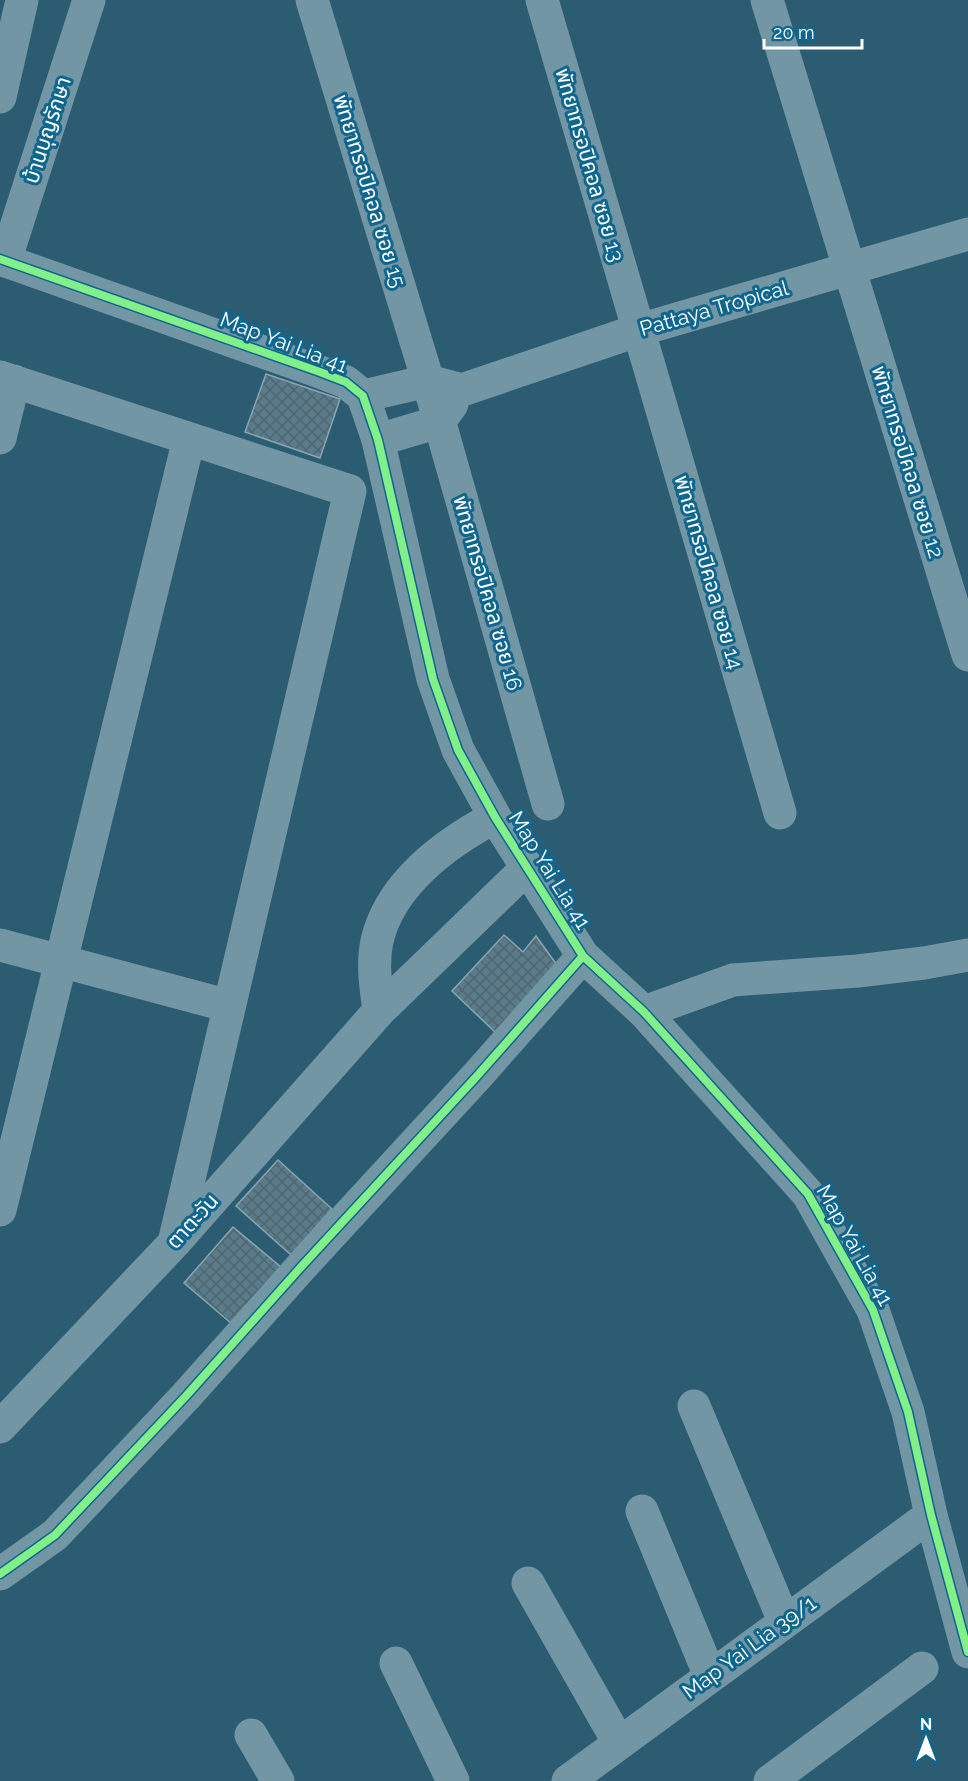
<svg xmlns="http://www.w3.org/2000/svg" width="968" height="1781" font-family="Raleway,'Noto Sans Thai',sans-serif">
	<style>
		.building { fill: url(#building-cross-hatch); stroke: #88a6b4; stroke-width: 1.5 }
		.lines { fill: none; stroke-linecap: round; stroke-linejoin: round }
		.minor { stroke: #7396a5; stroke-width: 33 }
		.cycleway-casing { stroke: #0f668e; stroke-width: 11 }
		.cycleway { stroke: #82f089; stroke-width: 8 }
		.labels { text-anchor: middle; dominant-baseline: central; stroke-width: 6; stroke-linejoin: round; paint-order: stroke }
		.street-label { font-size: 21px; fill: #fff; stroke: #0f668e }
	</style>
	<defs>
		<pattern id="building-cross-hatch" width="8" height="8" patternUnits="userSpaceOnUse" patternTransform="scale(1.5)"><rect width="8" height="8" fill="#597c8c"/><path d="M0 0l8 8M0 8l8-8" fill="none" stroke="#52646c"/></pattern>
	</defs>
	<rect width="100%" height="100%" fill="#2c5c71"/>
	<!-- building -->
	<path class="building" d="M266,374L340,399L320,458L245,432Z
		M504,935L523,952L536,936L557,965L496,1033L452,991Z
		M278,1160L332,1209L291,1255L236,1206Z
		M233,1227L281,1267L232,1324L184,1283Z"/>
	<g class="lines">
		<!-- minor -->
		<path class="minor" d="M312,0L428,381L548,804
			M542,0L780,813
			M767,0L968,655
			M0,97L22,0
			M0,259L320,372L346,382L363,396L378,440L433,679L458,750L495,817L583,956L644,1012L808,1194L873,1310L908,1412L931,1515L968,1652
			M5,261L89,0
			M0,377L350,491L174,1243
			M363,396L428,381L462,390L639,330L968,234
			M0,438L14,381
			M378,440L439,422L452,404
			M0,945L229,1006
			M379,1011C376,988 372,964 377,941C390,884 446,843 495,817
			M644,1012L733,980L858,971L924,963L968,955
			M0,1210L189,439
			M694,1406L784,1621
			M0,1427L174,1243L379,1011L528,867
			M642,1511L710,1676
			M0,1574L55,1535L186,1396L301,1267L477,1076L583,956
			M528,1583L619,1743
			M396,1663L453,1781
			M251,1735L278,1781
			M568,1781L931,1515
			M770,1781L922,1668"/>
		<defs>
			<path id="cycleway" d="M0,259L320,372L346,382L363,396L378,440L433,679L458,750L495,817L583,956L644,1012L808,1194L873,1310L908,1412L931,1515L968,1652
				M0,1574L55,1535L186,1396L301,1267L477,1076L583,956"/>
		</defs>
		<!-- cycleway casing -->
		<use href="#cycleway" class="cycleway-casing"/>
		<!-- cycleway -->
		<use href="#cycleway" class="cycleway"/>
	</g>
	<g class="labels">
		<!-- street labels -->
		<g class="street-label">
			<text transform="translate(47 130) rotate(-72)">บ้านบุญรักษา</text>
			<text transform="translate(590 165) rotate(74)">พัทยาทรอปิคอล ซอย 13</text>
			<text transform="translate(370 191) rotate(73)">พัทยาทรอปิคอล ซอย 15</text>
			<text transform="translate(714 308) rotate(-16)">Pattaya Tropical</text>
			<text transform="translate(284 342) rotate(21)">Map Yai Lia 41</text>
			<text transform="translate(908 462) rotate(73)">พัทยาทรอปิคอล ซอย 12</text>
			<text transform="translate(709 572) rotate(74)">พัทยาทรอปิคอล ซอย 14</text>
			<text transform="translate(488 593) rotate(74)">พัทยาทรอปิคอล ซอย 16</text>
			<text transform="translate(550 870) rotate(58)">Map Yai Lia 41</text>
			<text transform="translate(192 1221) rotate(-48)">ตาตะวัน</text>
			<text transform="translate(855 1245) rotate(61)">Map Yai Lia 41</text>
			<text transform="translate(749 1647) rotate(-36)">Map Yai Lia 39/1</text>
		</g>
	</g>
	<!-- north arrow -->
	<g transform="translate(926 1739)" stroke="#0f668e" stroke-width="4.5" paint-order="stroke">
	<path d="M0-4.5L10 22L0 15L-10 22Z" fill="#ffffff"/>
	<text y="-9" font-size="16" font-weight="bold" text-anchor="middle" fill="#ffffff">N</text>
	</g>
	<!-- scale -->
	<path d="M764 39v9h98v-9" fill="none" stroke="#ffffff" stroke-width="3"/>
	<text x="773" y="39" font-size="18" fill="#ffffff" stroke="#0f668e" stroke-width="4.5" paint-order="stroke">20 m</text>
</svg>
